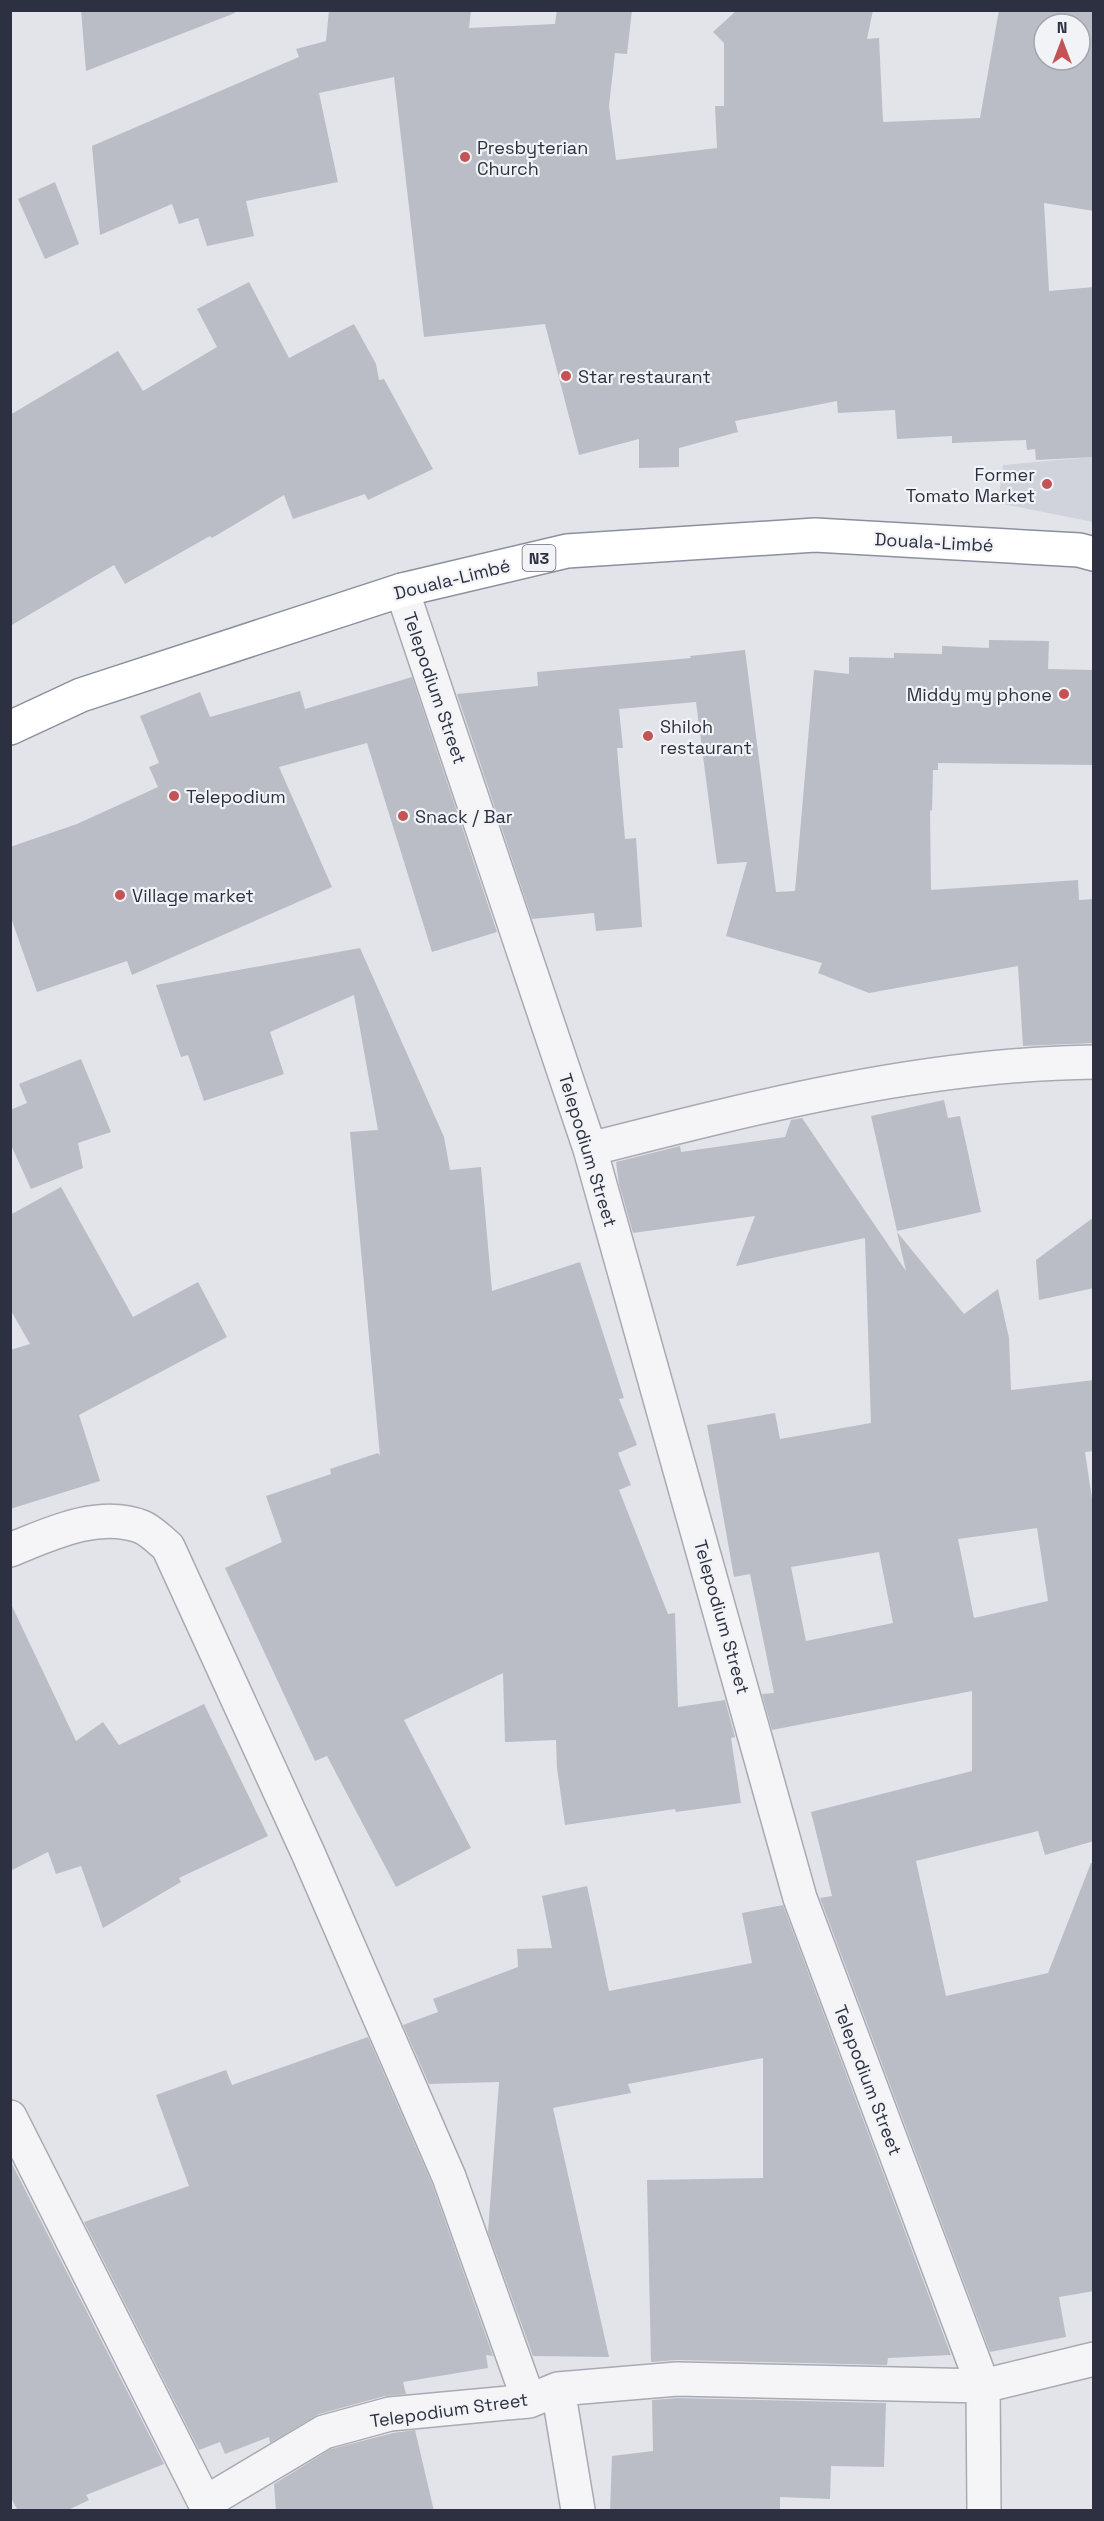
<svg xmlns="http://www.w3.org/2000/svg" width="1104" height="2521" font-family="'Space Grotesk',sans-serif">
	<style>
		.built { fill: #d0d3db }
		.building { fill: #babdc6; fill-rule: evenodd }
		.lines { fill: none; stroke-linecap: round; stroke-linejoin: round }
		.minor-casing { stroke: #a8aab3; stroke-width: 36 }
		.trunk-casing { stroke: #8b909f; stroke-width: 36 }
		.minor { stroke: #f5f5f8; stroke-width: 33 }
		.trunk { stroke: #fff; stroke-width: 33 }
		.poi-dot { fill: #c35354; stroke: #f2f3f7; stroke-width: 2 }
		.labels { text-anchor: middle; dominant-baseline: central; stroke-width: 4.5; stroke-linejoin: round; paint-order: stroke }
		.shield { fill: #f2f3f7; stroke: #676a77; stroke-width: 1.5 }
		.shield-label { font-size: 16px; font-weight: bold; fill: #2c3040 }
		.poi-label { font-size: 18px; fill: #2c3040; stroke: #f2f3f7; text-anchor: start }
		.street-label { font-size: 18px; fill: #2c3040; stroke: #f2f3f7 }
	</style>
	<rect width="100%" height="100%" fill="#e2e4e9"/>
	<!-- built -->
	<path class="built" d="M1093,457V522L998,503L1003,465Z"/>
	<!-- building -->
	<path class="building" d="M81,10H234L235,13L86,71Z
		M329,10H471L469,28L555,24L557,10H632L627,54L615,53L609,106L616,160L717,148L715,106H724V43L713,32L737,10H873L867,39L879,38L883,122L980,118L999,10H1094V211L1044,203L1049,291L1094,287V457L1036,460L1035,449L1027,450L1026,440L952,443V436L897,439L895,410L838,413L837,401L735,421L738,432L679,448V467L639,468V439L579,455L545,324L424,337L394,77L319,93L338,182L246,201L254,236L207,246L198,218L179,224L172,204L100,235L92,146L299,57L296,49L326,41ZM1044,24H1080V60H1044Z
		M55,182L79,244L45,259L18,199Z
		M249,282L289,358L354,324L376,364L379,380L384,379L433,469L368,500L365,494L293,519L284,495L212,538L210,536L125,584L114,565L10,626V415L118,351L143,391L217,347L197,309Z
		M989,640L1049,641L1048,669L1094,670V765L938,763V770H933L932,811L930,810L931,890L1078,880L1079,900L1094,899V1043L1023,1046L1018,966L869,993L818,973L822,963L726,936L747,862L717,864L696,702L619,709L623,748H617L625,839L636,838L642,927L596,931L594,913L532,919L457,694L538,686L537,672L691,658L690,656L745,650L776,892L795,891L814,670L849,674V657L894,658V653L942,654V646L989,648Z
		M412,677L497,932L432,952L367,743L279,767L332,887L132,975L127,961L37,992L10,915V847L77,824L158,787L149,767L159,763L140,716L200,692L210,717L300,691L305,709Z
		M360,948L444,1137L450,1170L481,1167L492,1291L580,1262L624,1398L619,1399L637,1445L618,1453L631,1485L619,1490L668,1614L675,1613L678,1707L725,1700L735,1737L731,1738L741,1803L676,1812L675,1809L565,1825L557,1768L556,1740L505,1742L503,1673L404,1720L471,1848L396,1887L327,1756L315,1761L225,1568L282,1542L266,1496L331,1474L330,1469L378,1453L380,1456L350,1132L378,1130L354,995L270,1032L284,1074L204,1101L188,1055L181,1057L156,985Z
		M81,1059L111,1132L78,1143L83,1168L31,1189L10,1143V1110L27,1103L19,1084Z
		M944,1100L948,1118L960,1116L981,1212L897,1231L871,1116Z
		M802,1118L906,1271L897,1232L964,1314L998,1289L1009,1338L1011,1390L1094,1380V1451L1085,1452L1094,1512V1841L1045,1855L1038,1831L916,1861L946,1996L1048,1973L1091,1863H1094V2291L1059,2297L1066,2337L990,2352L820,1898L832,1896L811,1812L972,1771V1691L772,1730L762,1694L774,1693L750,1574L734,1577L707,1425L775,1413L780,1439L871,1423L865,1238L736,1266L755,1216L633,1233L619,1184L616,1162L680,1146L681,1152L785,1137L791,1120ZM1037,1528L1048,1601L974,1618L958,1539ZM879,1552L893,1623L806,1641L791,1567Z
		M61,1187L133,1317L198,1282L227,1337L79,1415L100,1481L10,1509V1350L30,1344L10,1309V1215Z
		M1094,1217V1288L1039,1300L1036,1260Z
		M10,1602L76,1741L103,1722L119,1745L204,1704L268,1836L179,1878L181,1882L103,1928L81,1866L56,1874L48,1852L10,1871Z
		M587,1886L609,1991L752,1963L742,1913L783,1905L951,2355L888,2358L887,2365L677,2360L651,2362L647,2180L763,2178V2058L628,2084L631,2093L553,2108L609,2357L533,2356L488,2232L499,2082L429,2084L403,2025L438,2012L433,1999L518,1967L517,1949L552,1948L542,1896Z
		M368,2037L432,2184L493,2356L486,2355L488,2368L403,2382L406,2394L385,2396L319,2414L270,2443L269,2437L225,2454L220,2442L199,2450L84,2222L189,2186L156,2095L226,2070L232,2085Z
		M10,2160L164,2464L86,2495L89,2500L66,2511H18L10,2496Z
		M678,2398L886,2403L884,2467L831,2466L830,2499L780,2497V2511H610L612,2456L653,2451L652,2400Z
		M415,2430L434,2511H276L274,2484L331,2449L393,2433Z"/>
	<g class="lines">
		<defs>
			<path id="minor" d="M590,1149C755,1107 923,1064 1094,1062
				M10,1550C50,1534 99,1510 142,1527C151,1531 160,1540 168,1547L308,1853L449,2177L529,2401
				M10,2117L205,2503L324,2432L390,2414L529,2401L558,2389L677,2379L983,2386L800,1898L590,1149L402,590
				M558,2389L578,2510
				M984,2510L983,2386L1094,2359"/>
			<path id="trunk" d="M10,728L81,695L402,590L567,551L815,535L1079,550L1094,554"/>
		</defs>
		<!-- minor casing -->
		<use href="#minor" class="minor-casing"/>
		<!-- trunk casing -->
		<use href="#trunk" class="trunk-casing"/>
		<!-- minor -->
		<use href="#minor" class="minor"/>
		<!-- trunk -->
		<use href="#trunk" class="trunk"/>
	</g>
	<!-- markers -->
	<g class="poi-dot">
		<circle cx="465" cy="157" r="6"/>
		<circle cx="566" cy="376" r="6"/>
		<circle cx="1047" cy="484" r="6"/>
		<circle cx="1064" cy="694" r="6"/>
		<circle cx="648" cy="736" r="6"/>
		<circle cx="174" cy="796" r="6"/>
		<circle cx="403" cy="816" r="6"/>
		<circle cx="120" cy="895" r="6"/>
	</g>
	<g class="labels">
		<!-- shield labels -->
		<rect class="shield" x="522.5" y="545" width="33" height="26" rx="4.5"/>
		<g class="shield-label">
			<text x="539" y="558">N3</text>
		</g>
		<!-- poi labels -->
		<g class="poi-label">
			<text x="477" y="147">Presbyterian<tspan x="477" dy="21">Church</tspan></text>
			<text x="578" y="376">Star restaurant</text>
			<text x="1035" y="474" text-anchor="end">Former<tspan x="1035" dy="21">Tomato Market</tspan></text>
			<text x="1052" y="694" text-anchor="end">Middy my phone</text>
			<text x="660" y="726">Shiloh<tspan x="660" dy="21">restaurant</tspan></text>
			<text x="186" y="796">Telepodium</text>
			<text x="415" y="816">Snack / Bar</text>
			<text x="132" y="895">Village market</text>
		</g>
		<!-- street labels -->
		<g class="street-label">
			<text transform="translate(934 542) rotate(3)">Douala-Limbé</text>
			<text transform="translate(452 579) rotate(-14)">Douala-Limbé</text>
			<text transform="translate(435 688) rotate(71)">Telepodium Street</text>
			<text transform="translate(588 1150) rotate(73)">Telepodium Street</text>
			<text transform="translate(722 1617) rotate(74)">Telepodium Street</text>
			<text transform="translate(868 2080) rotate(69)">Telepodium Street</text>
			<text transform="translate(449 2410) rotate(-8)">Telepodium Street</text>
		</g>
	</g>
	<!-- border -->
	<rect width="1104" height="2521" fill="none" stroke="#2c3040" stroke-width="24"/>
	<!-- north arrow -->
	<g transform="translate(1062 42)"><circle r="28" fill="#f2f3f7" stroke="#a3a5ae" stroke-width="1.5"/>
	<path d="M0-4.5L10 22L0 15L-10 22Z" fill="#c35354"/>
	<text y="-9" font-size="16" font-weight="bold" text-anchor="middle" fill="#2c3040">N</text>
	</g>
</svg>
